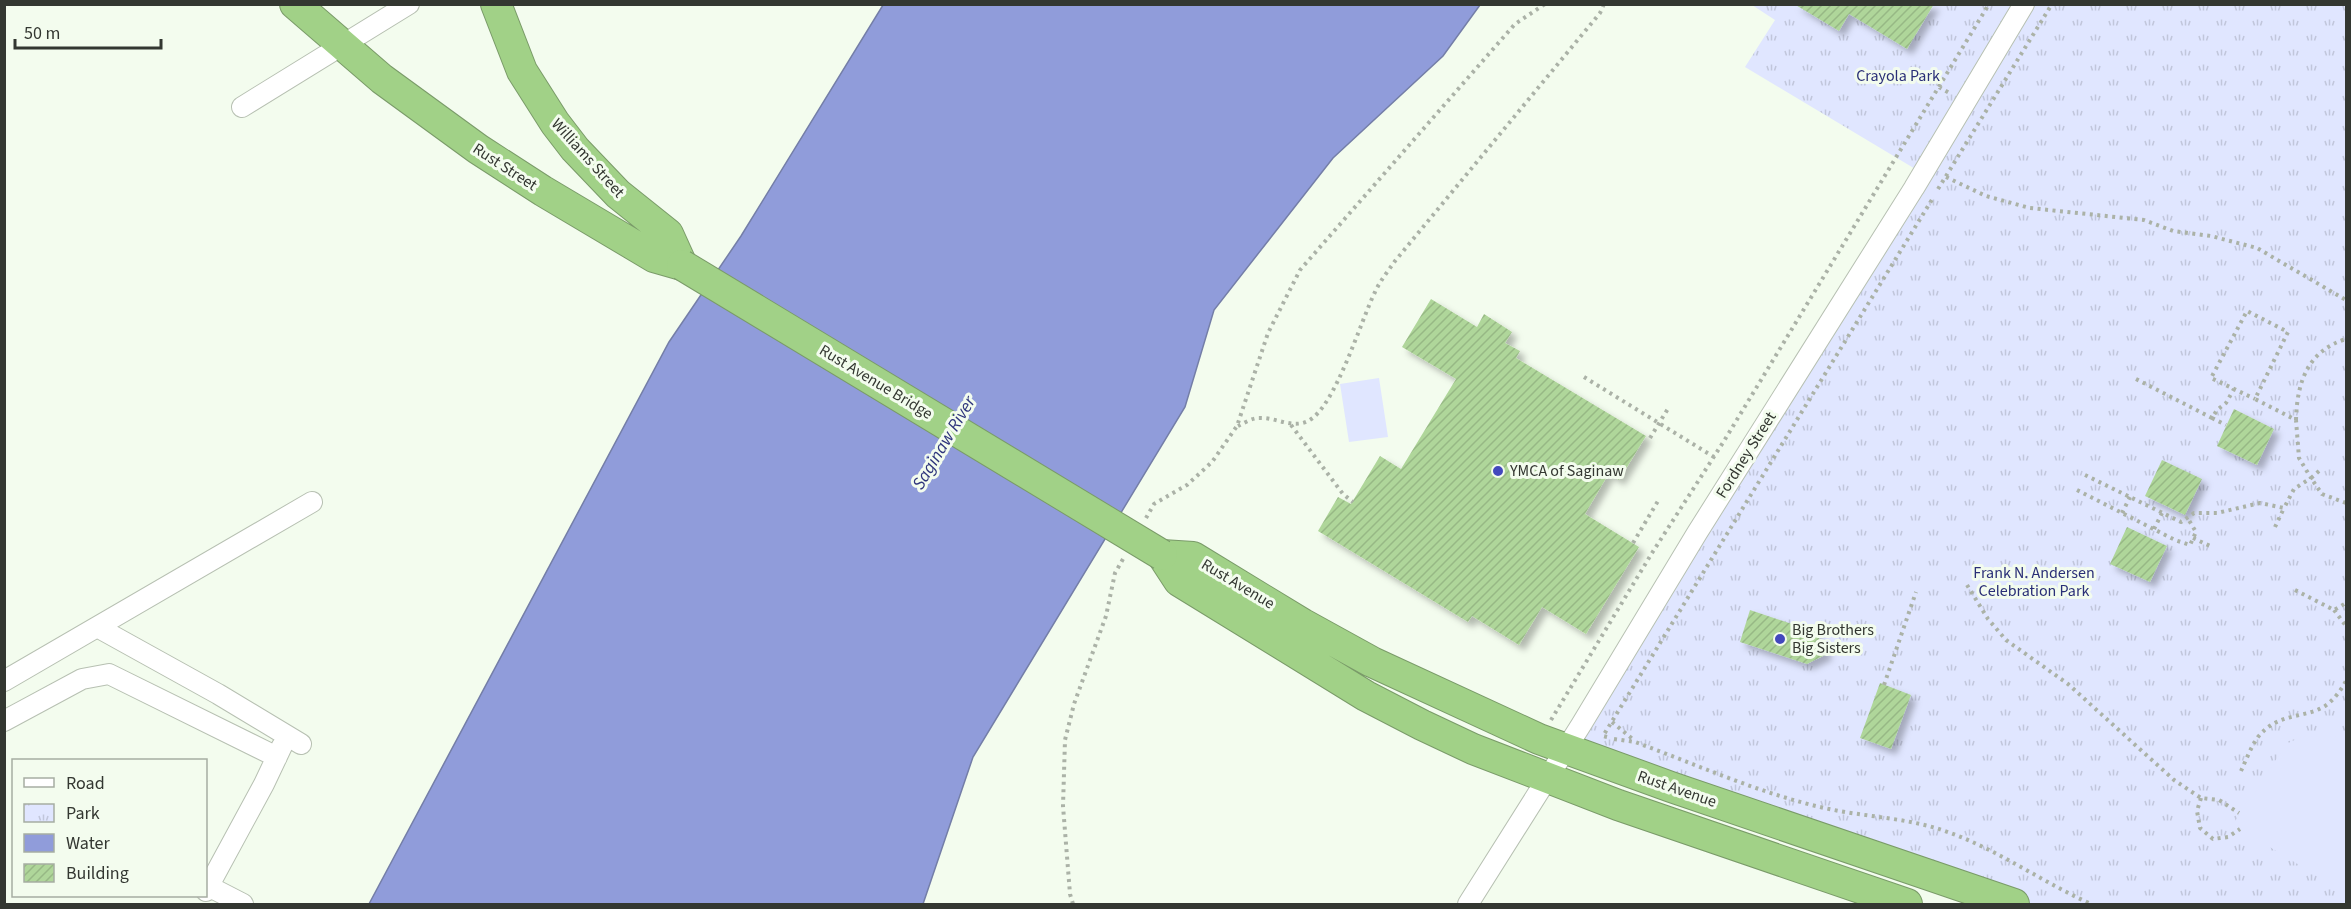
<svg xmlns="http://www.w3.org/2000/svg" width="2351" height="909" font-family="'Source Sans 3',sans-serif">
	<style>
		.park { fill: url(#park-tufts) }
		.pitch { fill: #e0e6ff }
		.water { fill: #909cda; stroke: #747ea7; stroke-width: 1.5 }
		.building { fill: url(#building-hatch); filter: url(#shadow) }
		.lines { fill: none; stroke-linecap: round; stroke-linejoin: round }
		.minor-casing { stroke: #b7c0b2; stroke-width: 22 }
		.highway-casing { stroke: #7a9b69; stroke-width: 32 }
		.path { stroke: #abb2a7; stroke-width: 4; stroke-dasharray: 3 4.5; stroke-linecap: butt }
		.minor { stroke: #fff; stroke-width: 20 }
		.highway { stroke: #a1d187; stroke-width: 30 }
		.highway-bridge-casing { stroke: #7a9b69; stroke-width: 32; stroke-linecap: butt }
		.highway-bridge { stroke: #a1d187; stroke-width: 30 }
		.poi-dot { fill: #4348bd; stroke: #f3fcee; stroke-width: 2 }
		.labels { text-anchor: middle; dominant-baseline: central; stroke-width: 6; stroke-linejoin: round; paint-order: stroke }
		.park-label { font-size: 16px; fill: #2a2f77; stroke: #f3fcee }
		.street-label { font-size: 16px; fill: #333731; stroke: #f3fcee }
		.poi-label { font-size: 16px; fill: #333731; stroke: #f3fcee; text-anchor: start }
		.water-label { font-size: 18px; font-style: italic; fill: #2e347c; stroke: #f3fcee }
	</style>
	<defs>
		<pattern id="park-tufts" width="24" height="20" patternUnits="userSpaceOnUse" patternTransform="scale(1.5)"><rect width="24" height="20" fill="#e0e6ff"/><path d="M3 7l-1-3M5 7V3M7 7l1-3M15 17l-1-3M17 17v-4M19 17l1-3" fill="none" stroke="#c1c6db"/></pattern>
		<pattern id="building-hatch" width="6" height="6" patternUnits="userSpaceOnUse" patternTransform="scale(1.5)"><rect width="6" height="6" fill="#afd69a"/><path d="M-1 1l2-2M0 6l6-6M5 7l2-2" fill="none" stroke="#97b885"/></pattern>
		<filter id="shadow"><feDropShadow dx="5.5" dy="5.5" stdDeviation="3" flood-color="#0004"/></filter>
	</defs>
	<rect width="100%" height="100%" fill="#f3fcee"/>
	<!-- park -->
	<path class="park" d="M1752,5H2346V904H2014L1565,749L1922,173L1745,67L1775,20Z"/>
	<!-- pitch -->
	<path class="pitch" d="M1379,378L1388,437L1349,442L1340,384Z
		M2346,736V893L2233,825L2245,804L2256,791L2286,744L2301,737Z"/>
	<!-- water -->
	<path class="water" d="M883,5H1480L1443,56L1333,158L1214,310L1185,407L973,757L923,904H369L669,342L741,236Z"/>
	<!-- building -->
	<path class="building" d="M1794,4H1934L1907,49L1849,14L1839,31Z
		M1431,299L1477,327L1484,314L1512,332L1505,343L1520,351L1516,358L1646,436L1619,480L1609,473L1585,514L1639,547L1586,634L1542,607L1519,645L1472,616L1468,622L1318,531L1338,497L1351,504L1380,456L1401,469L1456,379L1402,347Z
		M2234,409L2274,429L2257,465L2217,446Z
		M2162,460L2202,479L2185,515L2145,496Z
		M2127,527L2167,546L2150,582L2110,564Z
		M1750,610L1816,632L1827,654L1807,664L1740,642Z
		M1880,683L1911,695L1891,749L1860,738Z"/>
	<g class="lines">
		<defs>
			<path id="minor" d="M242,107L409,4
				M97,627L218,694L301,744
				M4,681L312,502
				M4,721L82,679L109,674L277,757
				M208,886L243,904
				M206,891L264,784L282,746
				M1468,904L1581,725L1697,533L1914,188L2024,4"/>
			<path id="highway" d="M295,4L382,79L478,149L543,191L654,257L682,265
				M496,4L522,71L555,123L575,149L618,194L668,234L682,265
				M1162,555L1193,557L1303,624L1372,662L1539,739L1671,787L2014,904
				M1162,555L1179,581L1366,696L1422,725L1473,749L1618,805L1907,904"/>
		</defs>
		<!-- minor casing -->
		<use href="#minor" class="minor-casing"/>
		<!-- highway casing -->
		<use href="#highway" class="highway-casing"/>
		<!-- path -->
		<path class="path" d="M1939,87L1951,94
			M1946,177L1986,196L2030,208L2144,220L2173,231L2211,236L2257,248L2346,300
			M1938,189L2052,4
			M1584,377L1714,457
			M2136,379L2212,418L2217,410L2226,403L2234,389
			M2212,418L2226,425
			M2296,420C2297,383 2307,351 2346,339
			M1291,425L1343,494L1353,502
			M1238,426C1244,423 1252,418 1259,418C1276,417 1292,429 1308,421C1335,408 1361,320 1375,292C1380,281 1388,271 1395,261L1600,13L1604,4
			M1650,438L1669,407
			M2319,471L2311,478L2322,494L2346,503
			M2085,475L2181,522L2194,513H2217L2260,503L2284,508L2294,489L2311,478L2299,458L2296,420L2255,399L2288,332L2247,311L2211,378L2255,399
			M2077,490L2175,540L2190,545L2196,532L2187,517
			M2122,513L2130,497
			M1146,518L1154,504L1187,485L1212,462L1237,426L1268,333L1300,270L1515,24L1545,4
			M2275,527L2284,508
			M2154,529L2162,513
			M2193,538L2210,546
			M1633,543L1658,501
			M1967,585L1988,619L2006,640L2068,684L2174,780L2201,798L2219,800L2239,813
			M2295,590L2334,610L2346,603
			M2334,610L2346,626
			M1884,685L1916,592
			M1551,720L1652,553L1724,441L1989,4
			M1612,722L1635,741
			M1607,737L1603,736L1933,198
			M1614,739L1635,742C1698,765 1763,795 1829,809C1867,817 1908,818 1945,831C1997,849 2042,882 2091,904
			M2241,771C2246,760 2251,747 2258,737C2278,712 2304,719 2325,706C2334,700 2341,690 2346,681
			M2201,798L2197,811L2200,828L2213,839L2228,837L2240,829
			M1073,904L1070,894L1063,806L1065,740L1074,704L1106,616L1115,573L1123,559"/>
		<!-- minor -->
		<use href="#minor" class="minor"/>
		<!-- highway -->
		<use href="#highway" class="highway"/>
		<defs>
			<path id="highway-bridge" d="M682,265L1162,555"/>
		</defs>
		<!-- highway-bridge casing -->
		<use href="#highway-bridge" class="highway-bridge-casing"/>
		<!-- highway-bridge -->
		<use href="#highway-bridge" class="highway-bridge"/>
	</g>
	<!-- markers -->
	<g class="poi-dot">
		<circle cx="1498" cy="471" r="6"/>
		<circle cx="1780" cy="639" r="6"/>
	</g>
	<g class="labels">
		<!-- park labels -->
		<g class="park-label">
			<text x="1898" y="76">Crayola Park</text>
			<text x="2034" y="573">Frank N. Andersen<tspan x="2034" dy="18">Celebration Park</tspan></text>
		</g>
		<!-- street labels -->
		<g class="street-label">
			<text transform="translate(588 158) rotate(48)">Williams Street</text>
			<text transform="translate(505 167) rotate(33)">Rust Street</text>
			<text transform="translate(876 382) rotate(31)">Rust Avenue Bridge</text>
			<text transform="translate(1746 455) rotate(-58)">Fordney Street</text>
			<text transform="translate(1238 584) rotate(31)">Rust Avenue</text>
			<text transform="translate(1677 789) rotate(19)">Rust Avenue</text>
		</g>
		<!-- poi labels -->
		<g class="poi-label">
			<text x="1510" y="471">YMCA of Saginaw</text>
			<text x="1792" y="630">Big Brothers<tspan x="1792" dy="18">Big Sisters</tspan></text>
		</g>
		<!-- water labels -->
		<g class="water-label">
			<text transform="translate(944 443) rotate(-59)">Saginaw River</text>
		</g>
	</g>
	<!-- border -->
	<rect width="2351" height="909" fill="none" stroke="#333731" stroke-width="12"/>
	<!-- legend -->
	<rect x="12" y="759" width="195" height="138" fill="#f3fcee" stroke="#a6ada2" stroke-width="1.5"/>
	<rect x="24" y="778" width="30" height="9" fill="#ffffff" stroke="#a6ada2" stroke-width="1.5"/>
	<text x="66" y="789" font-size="18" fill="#333731">Road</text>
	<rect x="24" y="804" width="30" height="18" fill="url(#park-tufts)" stroke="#a6ada2" stroke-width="1.5"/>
	<text x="66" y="819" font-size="18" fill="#333731">Park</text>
	<rect x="24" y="834" width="30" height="18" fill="#909cda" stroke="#a6ada2" stroke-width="1.5"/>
	<text x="66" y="849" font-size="18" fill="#333731">Water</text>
	<rect x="24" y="864" width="30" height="18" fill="url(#building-hatch)" stroke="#a6ada2" stroke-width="1.5"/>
	<text x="66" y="879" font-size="18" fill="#333731">Building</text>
	<!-- scale -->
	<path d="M15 39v9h146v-9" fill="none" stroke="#333731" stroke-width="3"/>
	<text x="24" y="39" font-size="18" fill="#333731" stroke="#f3fcee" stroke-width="4.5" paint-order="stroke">50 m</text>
</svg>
